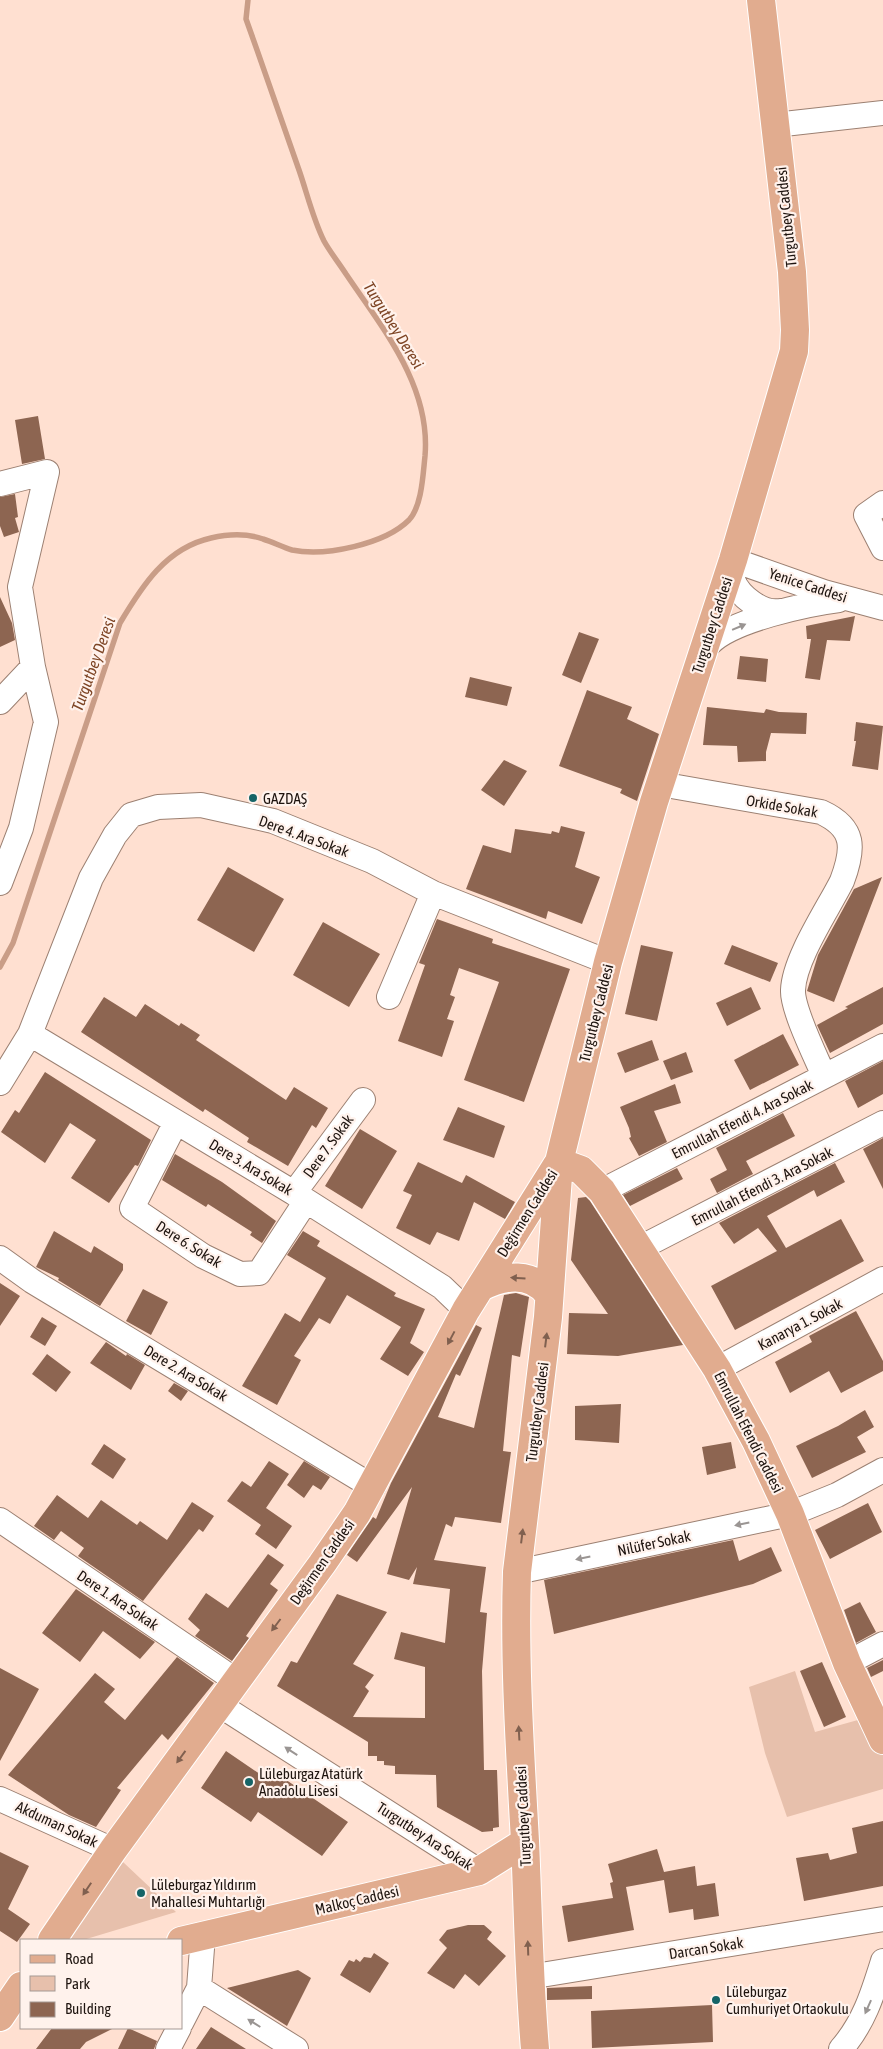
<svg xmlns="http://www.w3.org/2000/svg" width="883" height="2049" font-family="'Asap Condensed',sans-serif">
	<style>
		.green { fill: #e7c0ac }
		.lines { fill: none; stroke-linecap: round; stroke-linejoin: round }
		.stream { stroke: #c99d87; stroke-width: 5.5 }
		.building { fill: #8d6551 }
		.minor-casing { stroke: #9c8072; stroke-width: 26 }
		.major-casing { stroke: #fff; stroke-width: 30 }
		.minor { stroke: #fff; stroke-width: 24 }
		.major { stroke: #e1ac8f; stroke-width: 28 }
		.oneway { fill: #9a9593 }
		.oneway2 { fill: #80604f }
		.poi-dot { fill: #156467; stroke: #fff2ec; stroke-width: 2 }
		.labels { text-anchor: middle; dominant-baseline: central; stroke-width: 4.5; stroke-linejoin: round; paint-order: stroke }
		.street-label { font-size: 15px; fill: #1e140f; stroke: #fff2ec }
		.poi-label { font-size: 15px; fill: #1e140f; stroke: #fff2ec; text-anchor: start }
		.water-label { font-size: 16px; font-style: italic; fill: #7e4525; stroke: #fff2ec }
	</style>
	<rect width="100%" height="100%" fill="#ffe0d1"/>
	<!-- green -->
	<path class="green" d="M795,1671L815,1732L865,1718L883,1751V1789L787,1817L765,1753L749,1687Z
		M123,1862L176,1912L83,1940H60Z"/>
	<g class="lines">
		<!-- stream -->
		<path class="stream" d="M0,967L13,943L120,623C142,586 166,548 211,538C228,534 246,533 263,539C273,542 282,547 292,550C325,557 385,544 409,520C422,506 423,474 425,456C431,386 383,329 346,274C339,263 330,252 324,241C313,219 307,193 299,170C281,119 264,69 246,19L248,0"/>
	</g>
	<!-- building -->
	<path class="building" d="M38,416L45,459L22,464L15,420Z
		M15,494L18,517L15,518L19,532L4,537L0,526V497Z
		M0,597L12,623L15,640L0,647Z
		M855,616L850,641L827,640L820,680L805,678L811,639H807L806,626Z
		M579,632L599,639L581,683L562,675Z
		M740,656L768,659L766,682L737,679Z
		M470,677L512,687L507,706L465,697Z
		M587,690L632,707L627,719L659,734L637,801L620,793L622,789L559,766Z
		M707,707L764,713L766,709L779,712L807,713L806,734L771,733L766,752V761L738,762L737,746L703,745Z
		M856,722L883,726L878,770L852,766L856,741H854Z
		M504,760L527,771L504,806L481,790Z
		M561,826L585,832L575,867L600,877L582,924L548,911L546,919L466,889L483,845L511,853L515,829L551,834L552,831L559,833Z
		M228,867L284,899L254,952L197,920Z
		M882,877L834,1002L807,991L818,955L854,889Z
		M437,919L493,939L492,943L570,969L524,1102L464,1080L499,982L459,968L450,995L455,997L447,1019L454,1021L442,1057L398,1041L425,965L419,963Z
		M323,922L380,954L349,1007L293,975Z
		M641,945L673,952L657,1021L625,1014Z
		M732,945L778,963L770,982L724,964Z
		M751,987L761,1009L727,1026L716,1003Z
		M883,987V1024L830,1053L817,1025L848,1008L845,1007Z
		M104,997L136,1017L145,1004L179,1026L181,1023L200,1035L196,1040L286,1100L294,1087L328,1108L316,1128L312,1125L288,1166L247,1142L249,1138L205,1109L203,1112L81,1032Z
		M783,1034L799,1065L750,1090L734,1060Z
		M652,1040L659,1060L625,1073L617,1053Z
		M686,1052L693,1072L671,1080L663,1061Z
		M883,1061V1094L858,1108L845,1081Z
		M45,1072L151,1140L138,1166L135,1165L109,1203L71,1178L96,1140L70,1123L45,1163L1,1132L15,1110L19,1113Z
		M675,1084L681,1103L654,1111L667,1142L639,1156L629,1138L631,1137L629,1128L620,1107Z
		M458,1107L505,1126L494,1158L443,1140Z
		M783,1113L795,1136L746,1161L753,1174L717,1193L710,1179L727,1170L716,1148Z
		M360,1129L397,1151L362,1209L325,1186Z
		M883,1138V1189L863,1149Z
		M175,1154L222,1182L276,1221L262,1243L250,1235L252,1232L208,1204L206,1207L162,1180Z
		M418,1162L462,1183L466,1175L515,1202L505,1219L474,1202L459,1241L437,1232L430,1245L396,1228L412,1195L403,1191Z
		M835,1163L845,1182L817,1197L814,1190L767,1216L786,1248L841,1219L864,1261L735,1330L711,1286L777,1251L758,1228L734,1244L719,1223Z
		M677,1168L683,1179L630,1206L623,1195Z
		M586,1197L590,1201L683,1345L618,1356L567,1354L569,1313L608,1314L571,1260L578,1198Z
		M54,1231L91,1253L94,1246L123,1264V1270L100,1306L58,1280L59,1278L36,1267Z
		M303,1231L320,1241L317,1246L396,1293L394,1296L425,1309L410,1343L424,1352L408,1376L380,1359L401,1327L347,1295L330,1324L319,1318L294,1356L301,1360L277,1405L242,1386L285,1313L300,1322L326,1278L287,1255Z
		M0,1283L20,1296L0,1326Z
		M143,1289L168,1302L151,1335L126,1321Z
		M516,1293L529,1297L520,1357L512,1355L503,1451L511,1452L501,1523L455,1517L452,1527L446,1524L434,1560L486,1567L480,1612L487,1613L482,1671L484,1770H497L499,1827L493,1828V1831L482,1832L437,1807L436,1775L395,1774V1766L384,1765V1761H377V1756H368V1742L277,1686L291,1661L297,1663L337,1594L387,1612L353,1664L374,1675L365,1687L369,1691L353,1717L425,1718V1667L394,1659L401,1632L445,1643L450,1589L413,1584L417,1567L409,1580L387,1574L412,1487L357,1562L347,1555L373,1517L376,1519L391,1483L476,1325L482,1328L460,1376L456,1374L438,1417L474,1428L504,1295Z
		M856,1311L883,1361V1371L841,1393L829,1371L790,1393L775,1362L812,1342L809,1336Z
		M42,1317L57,1326L45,1346L30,1337Z
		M106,1342L126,1356L127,1354L145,1365L131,1390L90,1363Z
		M47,1354L71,1372L56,1392L32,1374Z
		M174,1383L188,1391L181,1401L168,1391Z
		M621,1404L619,1443L575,1440V1406Z
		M865,1410L874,1427L857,1437L866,1452L812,1478L796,1446L838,1426Z
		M731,1442L736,1468L707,1475L702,1447Z
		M104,1444L126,1459L113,1479L91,1464Z
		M269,1461L289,1474L266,1508L292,1526L276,1549L255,1534L261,1525L227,1501L242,1481L251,1487Z
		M304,1461L330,1477L321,1490L313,1485L304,1498L287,1485Z
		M57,1495L88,1518L101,1500L137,1525L140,1521L167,1540L192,1502L214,1516L203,1532L199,1529L143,1601L78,1556L84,1548L61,1531L54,1540L34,1526Z
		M868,1503L882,1532L830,1559L815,1530Z
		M733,1540L739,1561L771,1547L782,1571L753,1584L554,1634L544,1580Z
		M268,1554L284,1565L270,1584L278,1590L246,1636L249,1638L232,1661L195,1636L200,1630L188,1619L206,1593L228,1608Z
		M76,1589L155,1642L140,1659L103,1631L80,1662L42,1633Z
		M860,1602L876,1632L856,1643L844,1610Z
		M177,1657L214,1683L168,1740L162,1734L117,1788L121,1790L96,1827L69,1815L8,1775L95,1673L115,1689L104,1702L125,1720Z
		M883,1660V1671L871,1677L867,1668Z
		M822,1662L846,1717L824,1727L800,1671Z
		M0,1668L39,1689L0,1761Z
		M226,1751L270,1781L276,1773L348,1822L322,1856L258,1812L251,1822L201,1788Z
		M883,1821V1886L804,1901L796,1858L828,1853L830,1860L857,1853L852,1828Z
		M657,1849L664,1872L695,1866L697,1886L715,1883L719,1916L694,1920L693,1909L669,1913L664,1880L626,1887L634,1930L568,1942L562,1906L613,1898L610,1883L613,1882L608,1864Z
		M0,1852L29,1866L8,1909L30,1924L17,1942L0,1931Z
		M468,1925H484L492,1932L487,1939L506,1956L479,1986L465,1974L454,1989L427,1973L447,1948L439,1940L447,1930Z
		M374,1953L389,1963L370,1993L340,1975L349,1960L354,1962L356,1959L360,1962L364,1957L371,1958Z
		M298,1970L311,1978L287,2026L227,1988Z
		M592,1986V1999L547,2000V1988Z
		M712,2005L713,2042L592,2048L591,2011Z
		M211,2027L246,2049H196Z
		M52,2028H114L86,2042L80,2049H36Z
		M128,2028L157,2041L154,2049H118Z"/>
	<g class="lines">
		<defs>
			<path id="minor" d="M775,125L883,113
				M0,484L47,472L20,587L33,667L46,722L21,828L0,883
				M883,503L866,515L883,548
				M780,611C762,614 739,596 733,580C731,573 732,567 733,560L824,592L883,608
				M702,656C704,652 706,646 710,643C733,620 807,604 839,600
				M0,702L33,667
				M660,784L821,812C856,828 854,849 842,881C828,909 794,959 793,990C792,1009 816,1057 824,1076
				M389,997L433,893
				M30,1034L294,1193L442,1287L466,1310
				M0,1083L30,1034L91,878L115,835L131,815L158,807L201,805L273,821L372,861L433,893L608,962
				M176,1122L132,1208L203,1256L240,1274L259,1273L306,1201
				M602,1191L883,1046
				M294,1193L363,1100
				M640,1248L883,1123
				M0,1258L32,1281L373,1487
				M717,1369L883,1279
				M0,1520L235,1680
				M517,1572L790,1514L837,1495L883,1470
				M847,1663L883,1644
				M218,1704L479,1871
				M0,1799L113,1850
				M529,1977L883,1919
				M199,1988L296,2049
				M181,2023L199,1988L203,1935
				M168,2049L179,2028
				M841,2049C864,2023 873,1993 883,1961"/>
			<path id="major" d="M559,1162L581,1170L602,1191L717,1369L756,1441L790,1514L847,1663L883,1740
				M481,1287C505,1275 532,1271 549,1295
				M52,1940L113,1850L322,1564L357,1513L466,1310L557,1165
				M181,1941L479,1871L525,1842
				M0,2017L21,1986
				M535,2049C529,1980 528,1910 525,1841C520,1751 514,1661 517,1572L548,1317L559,1162L608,962L654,802L733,560L794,351L795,330L792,272L761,0"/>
		</defs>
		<!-- minor casing -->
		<use href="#minor" class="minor-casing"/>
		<!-- major casing -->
		<use href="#major" class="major-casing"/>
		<!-- minor -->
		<use href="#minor" class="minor"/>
		<!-- major -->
		<use href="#major" class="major"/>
	</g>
	<!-- one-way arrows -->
	<defs><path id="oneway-solid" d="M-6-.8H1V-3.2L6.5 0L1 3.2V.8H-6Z" transform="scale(1.25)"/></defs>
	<g class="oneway">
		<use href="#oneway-solid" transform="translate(739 627) rotate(-23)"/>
		<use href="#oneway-solid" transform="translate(742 1524) rotate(168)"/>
		<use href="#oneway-solid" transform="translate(583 1558) rotate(168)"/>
		<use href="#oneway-solid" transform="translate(291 1751) rotate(-147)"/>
		<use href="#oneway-solid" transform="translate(868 2007) rotate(114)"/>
		<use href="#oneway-solid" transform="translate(254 2023) rotate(-148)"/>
	</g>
	<g class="oneway2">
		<use href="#oneway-solid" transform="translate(518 1278) rotate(-177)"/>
		<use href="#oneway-solid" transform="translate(451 1338) rotate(118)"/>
		<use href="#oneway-solid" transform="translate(546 1340) rotate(-83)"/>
		<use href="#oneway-solid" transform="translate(522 1536) rotate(-83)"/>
		<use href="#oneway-solid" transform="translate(276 1625) rotate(127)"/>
		<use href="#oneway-solid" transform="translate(519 1733) rotate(-93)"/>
		<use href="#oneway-solid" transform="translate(181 1757) rotate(126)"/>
		<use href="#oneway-solid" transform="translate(87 1889) rotate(124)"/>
		<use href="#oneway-solid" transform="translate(528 1948) rotate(-92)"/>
	</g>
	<!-- markers -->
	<g class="poi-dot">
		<circle cx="253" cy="798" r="5"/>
		<circle cx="249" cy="1782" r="5"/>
		<circle cx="141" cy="1893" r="5"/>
		<circle cx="716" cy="2000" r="5"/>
	</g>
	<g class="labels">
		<!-- street labels -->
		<g class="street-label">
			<text transform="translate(786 217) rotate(-96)">Turgutbey Caddesi</text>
			<text transform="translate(808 585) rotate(18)">Yenice Caddesi</text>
			<text transform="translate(712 625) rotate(-72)">Turgutbey Caddesi</text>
			<text transform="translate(782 806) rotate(10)">Orkide Sokak</text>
			<text transform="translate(304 836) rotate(20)">Dere 4. Ara Sokak</text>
			<text transform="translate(596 1013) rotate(-76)">Turgutbey Caddesi</text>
			<text transform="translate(742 1119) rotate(-27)">Emrullah Efendi 4. Ara Sokak</text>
			<text transform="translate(328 1146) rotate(-54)">Dere 7. Sokak</text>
			<text transform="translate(251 1167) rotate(31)">Dere 3. Ara Sokak</text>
			<text transform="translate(762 1186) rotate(-27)">Emrullah Efendi 3. Ara Sokak</text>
			<text transform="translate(527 1213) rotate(-58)">Değirmen Caddesi</text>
			<text transform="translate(189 1244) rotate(32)">Dere 6. Sokak</text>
			<text transform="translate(800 1324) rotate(-28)">Kanarya 1. Sokak</text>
			<text transform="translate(186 1373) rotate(31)">Dere 2. Ara Sokak</text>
			<text transform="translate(537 1412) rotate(-83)">Turgutbey Caddesi</text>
			<text transform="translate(749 1432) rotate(63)">Emrullah Efendi Caddesi</text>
			<text transform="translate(654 1543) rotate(-12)">Nilüfer Sokak</text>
			<text transform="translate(322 1562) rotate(-55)">Değirmen Caddesi</text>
			<text transform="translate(118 1600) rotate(34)">Dere 1. Ara Sokak</text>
			<text transform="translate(523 1816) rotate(-93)">Turgutbey Caddesi</text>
			<text transform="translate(57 1824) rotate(25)">Akduman Sokak</text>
			<text transform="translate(425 1836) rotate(33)">Turgutbey Ara Sokak</text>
			<text transform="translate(357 1900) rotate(-13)">Malkoç Caddesi</text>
			<text transform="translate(706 1948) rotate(-9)">Darcan Sokak</text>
		</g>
		<!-- poi labels -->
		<g class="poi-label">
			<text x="263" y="798">GAZDAŞ</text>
			<text x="259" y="1773">Lüleburgaz Atatürk<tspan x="259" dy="17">Anadolu Lisesi</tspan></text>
			<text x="151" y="1884">Lüleburgaz Yıldırım<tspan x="151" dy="17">Mahallesi Muhtarlığı</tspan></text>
			<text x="726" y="1991">Lüleburgaz<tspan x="726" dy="17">Cumhuriyet Ortaokulu</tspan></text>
		</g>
		<!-- water labels -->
		<g class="water-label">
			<text transform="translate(394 325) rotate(58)">Turgutbey Deresi</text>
			<text transform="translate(93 664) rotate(-70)">Turgutbey Deresi</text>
		</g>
	</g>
	<!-- legend -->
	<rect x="20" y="1939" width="162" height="90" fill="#fff2ec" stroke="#a59994"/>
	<rect x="30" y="1955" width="25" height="8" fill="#e1ac8f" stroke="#a59994"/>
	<text x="65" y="1964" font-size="15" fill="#1e140f">Road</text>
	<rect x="30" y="1976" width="25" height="15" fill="#e7c0ac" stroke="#a59994"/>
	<text x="65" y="1989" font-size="15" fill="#1e140f">Park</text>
	<rect x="30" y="2002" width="25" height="15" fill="#8d6551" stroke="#a59994"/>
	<text x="65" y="2014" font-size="15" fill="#1e140f">Building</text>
</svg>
